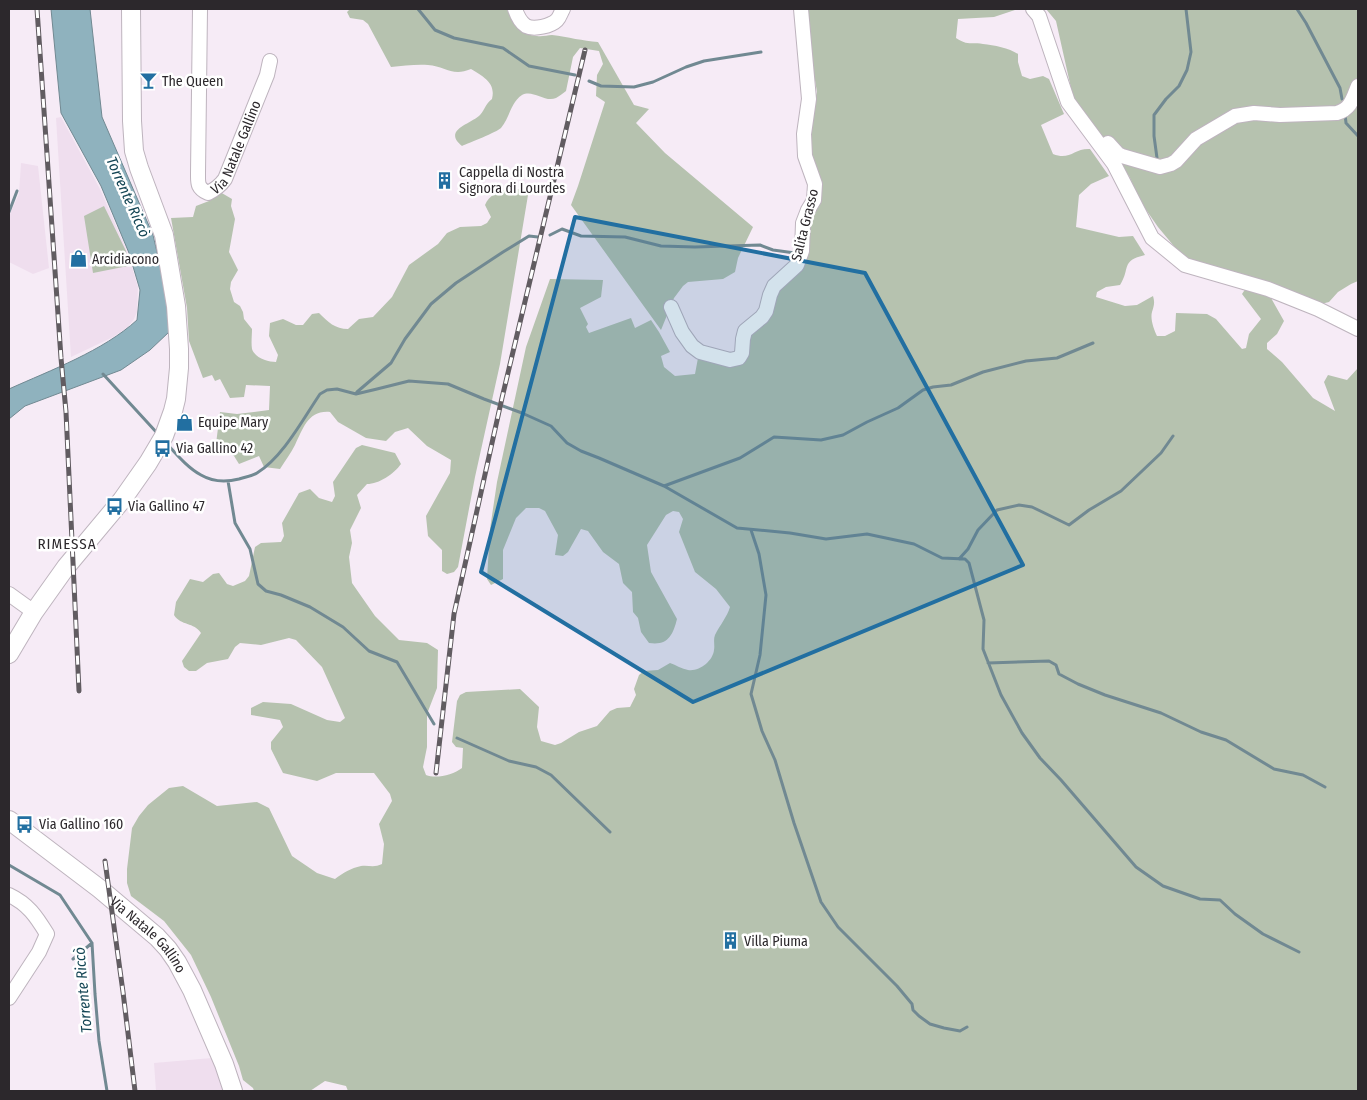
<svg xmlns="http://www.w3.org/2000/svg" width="1367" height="1100" font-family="'Fira Sans Condensed',sans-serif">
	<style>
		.built { fill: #efdeee }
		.green { fill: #b6c2af }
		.water { fill: #8fb2be; stroke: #718992 }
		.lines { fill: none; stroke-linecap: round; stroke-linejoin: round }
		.stream { stroke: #718992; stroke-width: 3 }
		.minor-casing { stroke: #beb4be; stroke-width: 16 }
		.major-casing { stroke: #beb4be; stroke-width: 20 }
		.minor { stroke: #fff; stroke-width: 14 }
		.major { stroke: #fff; stroke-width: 18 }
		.rail-casing { stroke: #615c61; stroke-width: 5 }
		.rail { stroke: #fff; stroke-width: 3; stroke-dasharray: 9; stroke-linecap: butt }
		.marked { fill: #226fa1; fill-opacity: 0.2; stroke: #226fa1; stroke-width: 4; stroke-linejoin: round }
		.labels { text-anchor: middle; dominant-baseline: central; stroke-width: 5; stroke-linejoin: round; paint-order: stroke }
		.poi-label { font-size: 14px; fill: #2c282c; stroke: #fff; text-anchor: start }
		.street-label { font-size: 14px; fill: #2c282c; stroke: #fff }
		.water-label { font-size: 15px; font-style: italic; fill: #134554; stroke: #fff }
		.neighbourhood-label { font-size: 15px; letter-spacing: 1px; fill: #2c282c; stroke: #fff }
	</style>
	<rect width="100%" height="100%" fill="#f6ebf6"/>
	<!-- built -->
	<path class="built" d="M61,117L100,189L127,251L138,287L137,312L134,319L127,328L113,337L71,357L56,118Z
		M21,163L38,166L49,268L33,274L9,262V216L19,194Z
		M212,1058L222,1082V1091H156L154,1063Z"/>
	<!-- green -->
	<path class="green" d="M350,9H507C512,22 521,35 537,36C542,37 547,35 552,35C568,37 583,41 598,42L634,105L649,109L636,123L665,153L753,227L738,258L735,272L723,279L688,282L683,286L674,298L661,330L571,205L578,186L605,102L596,96L597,75L603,64L599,51L580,48L573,57L566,91C563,93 560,96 556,98C545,103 533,89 522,95C510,103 510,118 501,128C497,132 469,143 462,146C442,130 471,124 480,115C485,110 485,104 492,99C496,83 484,77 471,69C452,77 445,66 428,65C416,64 403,66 391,67L368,24L363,20L350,18L347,12Z
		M803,9H1018L994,17L958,19L956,38C968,46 971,42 983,44C994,45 1009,48 1018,54V62L1022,76L1030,79L1043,76L1049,79L1064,114L1041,125L1053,154C1070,161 1074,148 1090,149L1109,176L1091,184L1079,195L1076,227L1119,237L1133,236L1145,255C1120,261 1131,268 1120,285L1106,287L1097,292L1096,297L1125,306L1137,305L1153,296C1155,303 1154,305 1152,312C1150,319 1154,330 1157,336H1165L1175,331L1176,313L1207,314L1216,319L1242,349L1246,348L1249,334L1261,319L1242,294L1246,288L1253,289L1271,298L1284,321L1277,334L1267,343V349L1282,362L1313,398L1335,411L1324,382L1328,375L1347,380L1358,368V1091H348L346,1086L325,1081L310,1091H254L253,1088L243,1080L239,1066L211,997L191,955L164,921L131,896L127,883V869L132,828L139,816L148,805L169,788L183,786L217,806L257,802L269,808L292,856L317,873L335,879C343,873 351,868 361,866C369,865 374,868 382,864L384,844L379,824L392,801L390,794L374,773H336L317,781L283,773L271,749V742L283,727L280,720L251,715V708L263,702L291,704L327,720L340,722L345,718L322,667L296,640L289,638L261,645L240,643L235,647L228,659L207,663L196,671H189L184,667L182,661L201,633C194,622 181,626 174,615L176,602L190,579L203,582L213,574L219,573L227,584L233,586L245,581L249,576L255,547L261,543L281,542L284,536L282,523L299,493L310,489L319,498L332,502L335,496L333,482L356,448L362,445L395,453L401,464C394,474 379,484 367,484L357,495L361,508L350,530L352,543L349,557L352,583L375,616L399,640L427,643L438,650L437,688L427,714V747L423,767L426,775C436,779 453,775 462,768L463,748L456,747L452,742L457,701L460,695L466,692L520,689L539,707L537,727L541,741L555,745L561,743L579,732L597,726L610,711L617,708L630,707L636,695L634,689L639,675L644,671L658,670L670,663C676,665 682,669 688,670C699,672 713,661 714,650C715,645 713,640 715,635C720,625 727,617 730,607L716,589L695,572L679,532L683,519L679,512L673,511L666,515L647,545L651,572L677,619C673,635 668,646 649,643L641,632L638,618L633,612L632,592L623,583L619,564L603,552L588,531L581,529L568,552L563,556L555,555L558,535L545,511L539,508H526L516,518L503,550V579L491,585L487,579L490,529L497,482L526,347L550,279L603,280L601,297L580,308L588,324L586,327L589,333L631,318L635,328L651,320L659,332L670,352L661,356L664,367L675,376L695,374L698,358L738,362L747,336L784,281L809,214L808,147L810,118L817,92Z
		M1046,9H1358V281L1351,284L1338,292L1329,302L1317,305L1195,264L1183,257L1158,227L1142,204L1129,176L1083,113L1073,97L1056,21Z
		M509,189H529L500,364L475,477L458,567L454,572L447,574L442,571V550L428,536L426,516L450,473L451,460L427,446L408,428L395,432L386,441L366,438L338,422L330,412C308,410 303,429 295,445C291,453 285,461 280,469L264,467L259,456L239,464L234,456L216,444L220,412L237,414L269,410L270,386L246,385L244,397L230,398L220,379L215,381L212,375L203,378L189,341L187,308L171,218L193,217L196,206L209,201L220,192L232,199L231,206L235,219L229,252L238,270L231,282L230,289L234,302L240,306L243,312L244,319L252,329C252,335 251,343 252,349C255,358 268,362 276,362L278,355L269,336L270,323L283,319L296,325H303L312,314L319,313C328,322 335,329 348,329L359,319L373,317L392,297L409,265L438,244L447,233L460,227L481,226L487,223L491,217L485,205C489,195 499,191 509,189Z
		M104,206L126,251L128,266L93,273L84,216Z"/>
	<!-- water -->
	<path class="water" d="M51,9H90L102,117L153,235L165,286L169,332L150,350L121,370L25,406L9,419V389C51,370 103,351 137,320L140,290L129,253L101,186L61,113Z"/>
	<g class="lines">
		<!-- stream -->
		<path class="stream" d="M418,9L435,30L454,38L503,48L529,66L575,75
			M1297,9L1306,23L1340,88L1342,99
			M589,81L601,86L634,87L653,82L686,67L704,61L761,52
			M1345,114L1346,123L1358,136
			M1157,158L1154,136V115L1166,99L1179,86L1187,70L1191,52L1186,9
			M9,212L17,191
			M550,235L562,229L581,236L625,237L661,246L695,247L760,245L773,250L795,253
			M103,374L158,434
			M357,392L391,363L405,339L431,304L456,283L503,252L529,236L538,237
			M167,444C177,455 188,468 201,475C213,482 227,482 239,479C245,477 252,476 257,473C283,457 303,419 320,394L327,390L337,389L356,394L377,389L409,381L448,384L484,399L522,413L551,426L567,443L581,451L599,458L664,486L737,528L790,533L826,539L867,534L914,544L942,558L965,559L969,563L984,620L983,649L1001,695L1022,733L1040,758L1061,780L1136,867L1163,886L1200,899L1220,900L1235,914L1263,934L1299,952
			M228,481L235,523L250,549L258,584L266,591L281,595L310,607L343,627L369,651L397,662L434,724
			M664,486L740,458L774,437L821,440L843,435L867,422L898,408L923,390L933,387L951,385L983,372L1026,361L1057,358L1093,343
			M751,530L759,554L766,595L760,655L751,694L762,731L775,760L794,823L821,902L838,927L897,986L912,1004L913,1010L919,1016L930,1024L944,1028L960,1031L967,1027
			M959,559L968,549L978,530L997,510L1019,505L1032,507L1069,525L1089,510L1121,491L1161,453L1173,436
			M988,663L1049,661L1056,665L1059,674L1078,684L1105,695L1161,713L1201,732L1226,740L1274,769L1303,775L1325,787
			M457,738L509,761L536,767L551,775L610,832
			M9,865L60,895L92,943L95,994L99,1041L107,1091
			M73,959L92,943"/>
		<defs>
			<g id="minor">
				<path id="s1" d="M200,9L198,173C198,183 197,188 208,193C216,189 220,186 225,179L267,75L270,61"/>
				<path d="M515,9C517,15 520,22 526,26C534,30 551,26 557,20C560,17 561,12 563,9"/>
				<path d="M1033,9L1039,16L1068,102L1114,164L1152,238L1185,265L1268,289L1318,309L1358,329"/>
				<path d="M1108,143L1118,154L1122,156L1160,167L1171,164L1176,161L1196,139L1235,116L1254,113L1280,115L1337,113C1351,109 1353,98 1358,86"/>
				<path d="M671,307L682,332L692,346L700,352L730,360L739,358L742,353L743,339L745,331L762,317L766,311L770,295L774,286L797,265L802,251L803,223L808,210L814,200L815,184L805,156L804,134L809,99L801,9"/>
				<path d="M9,594L34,612"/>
				<path d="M9,895C28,904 36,916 47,934L39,952L9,998"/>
			</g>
			<g id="major">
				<path d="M9,654L34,612L66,567L122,500L148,463L164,436L173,411L176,399L179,368V349L176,306L164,235L139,168L134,151L132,121L131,9"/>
				<path id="s2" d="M9,820L100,889L157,937L168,949L177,962L192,990L224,1064L233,1091"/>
			</g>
		</defs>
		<!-- minor casing -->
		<use href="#minor" class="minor-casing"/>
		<!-- major casing -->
		<use href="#major" class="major-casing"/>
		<!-- minor -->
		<use href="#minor" class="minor"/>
		<!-- major -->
		<use href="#major" class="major"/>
		<defs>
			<path id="rail" d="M37,9L61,358L66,412L79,691
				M436,773L454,614L502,398L585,50
				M105,861L123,992L135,1091"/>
		</defs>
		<!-- rail casing -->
		<use href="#rail" class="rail-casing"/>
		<!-- rail -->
		<use href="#rail" class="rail"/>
	</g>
	<!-- marked area -->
	<path class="marked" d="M575,217L865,273L1023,565L693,702L481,572Z"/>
	<!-- icons -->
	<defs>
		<symbol id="bar-bare" viewBox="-9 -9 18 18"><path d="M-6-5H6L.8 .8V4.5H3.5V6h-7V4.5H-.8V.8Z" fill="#226fa1" stroke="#fff" stroke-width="2.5" paint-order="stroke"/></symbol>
		<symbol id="building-bare" viewBox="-9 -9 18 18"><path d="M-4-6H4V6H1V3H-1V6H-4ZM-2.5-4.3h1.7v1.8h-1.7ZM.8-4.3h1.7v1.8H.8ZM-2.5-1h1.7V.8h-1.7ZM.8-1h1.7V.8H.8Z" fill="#226fa1" stroke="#fff" stroke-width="2.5" paint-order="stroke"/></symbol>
		<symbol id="shop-bare" viewBox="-9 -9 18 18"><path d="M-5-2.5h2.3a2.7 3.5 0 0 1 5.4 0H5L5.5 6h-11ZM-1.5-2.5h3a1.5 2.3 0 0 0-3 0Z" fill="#226fa1" stroke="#fff" stroke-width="2.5" paint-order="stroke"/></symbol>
		<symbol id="bus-bare" viewBox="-9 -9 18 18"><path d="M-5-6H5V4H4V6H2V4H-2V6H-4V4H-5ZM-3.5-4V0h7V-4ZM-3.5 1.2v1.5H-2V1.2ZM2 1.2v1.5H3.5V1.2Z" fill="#226fa1" stroke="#fff" stroke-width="2.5" paint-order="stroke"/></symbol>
	</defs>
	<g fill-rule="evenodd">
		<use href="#bar-bare" x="136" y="68" width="25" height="25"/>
		<use href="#building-bare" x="432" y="168" width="25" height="25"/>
		<use href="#shop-bare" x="66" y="246" width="25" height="25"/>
		<use href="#shop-bare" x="172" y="410" width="25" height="25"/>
		<use href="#bus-bare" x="150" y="436" width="25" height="25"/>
		<use href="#bus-bare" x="102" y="494" width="25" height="25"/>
		<use href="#bus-bare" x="12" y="812" width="25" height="25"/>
		<use href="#building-bare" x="718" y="928" width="25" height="25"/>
	</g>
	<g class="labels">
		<!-- poi labels -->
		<g class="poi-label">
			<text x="162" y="81">The Queen</text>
			<text x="459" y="172">Cappella di Nostra<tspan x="459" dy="16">Signora di Lourdes</tspan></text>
			<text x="92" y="259">Arcidiacono</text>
			<text x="198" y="422">Equipe Mary</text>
			<text x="176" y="448">Via Gallino 42</text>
			<text x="128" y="506">Via Gallino 47</text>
			<text x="39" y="824">Via Gallino 160</text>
			<text x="744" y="941">Villa Piuma</text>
		</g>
		<!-- street labels -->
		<g class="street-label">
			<text stroke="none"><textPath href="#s1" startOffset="244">Via Natale Gallino</textPath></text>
			<text transform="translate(805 225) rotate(-76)">Salita Grasso</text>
			<text stroke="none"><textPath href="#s2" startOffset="181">Via Natale Gallino</textPath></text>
		</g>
		<!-- water labels -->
		<g class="water-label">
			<text transform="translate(128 197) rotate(66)">Torrente Riccò</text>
			<text transform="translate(83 990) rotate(-95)">Torrente Riccò</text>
		</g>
		<!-- neighbourhood labels -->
		<g class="neighbourhood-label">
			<text x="67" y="544">RIMESSA</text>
		</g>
	</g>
	<!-- border -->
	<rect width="1367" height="1100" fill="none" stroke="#2c282c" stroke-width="20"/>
</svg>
